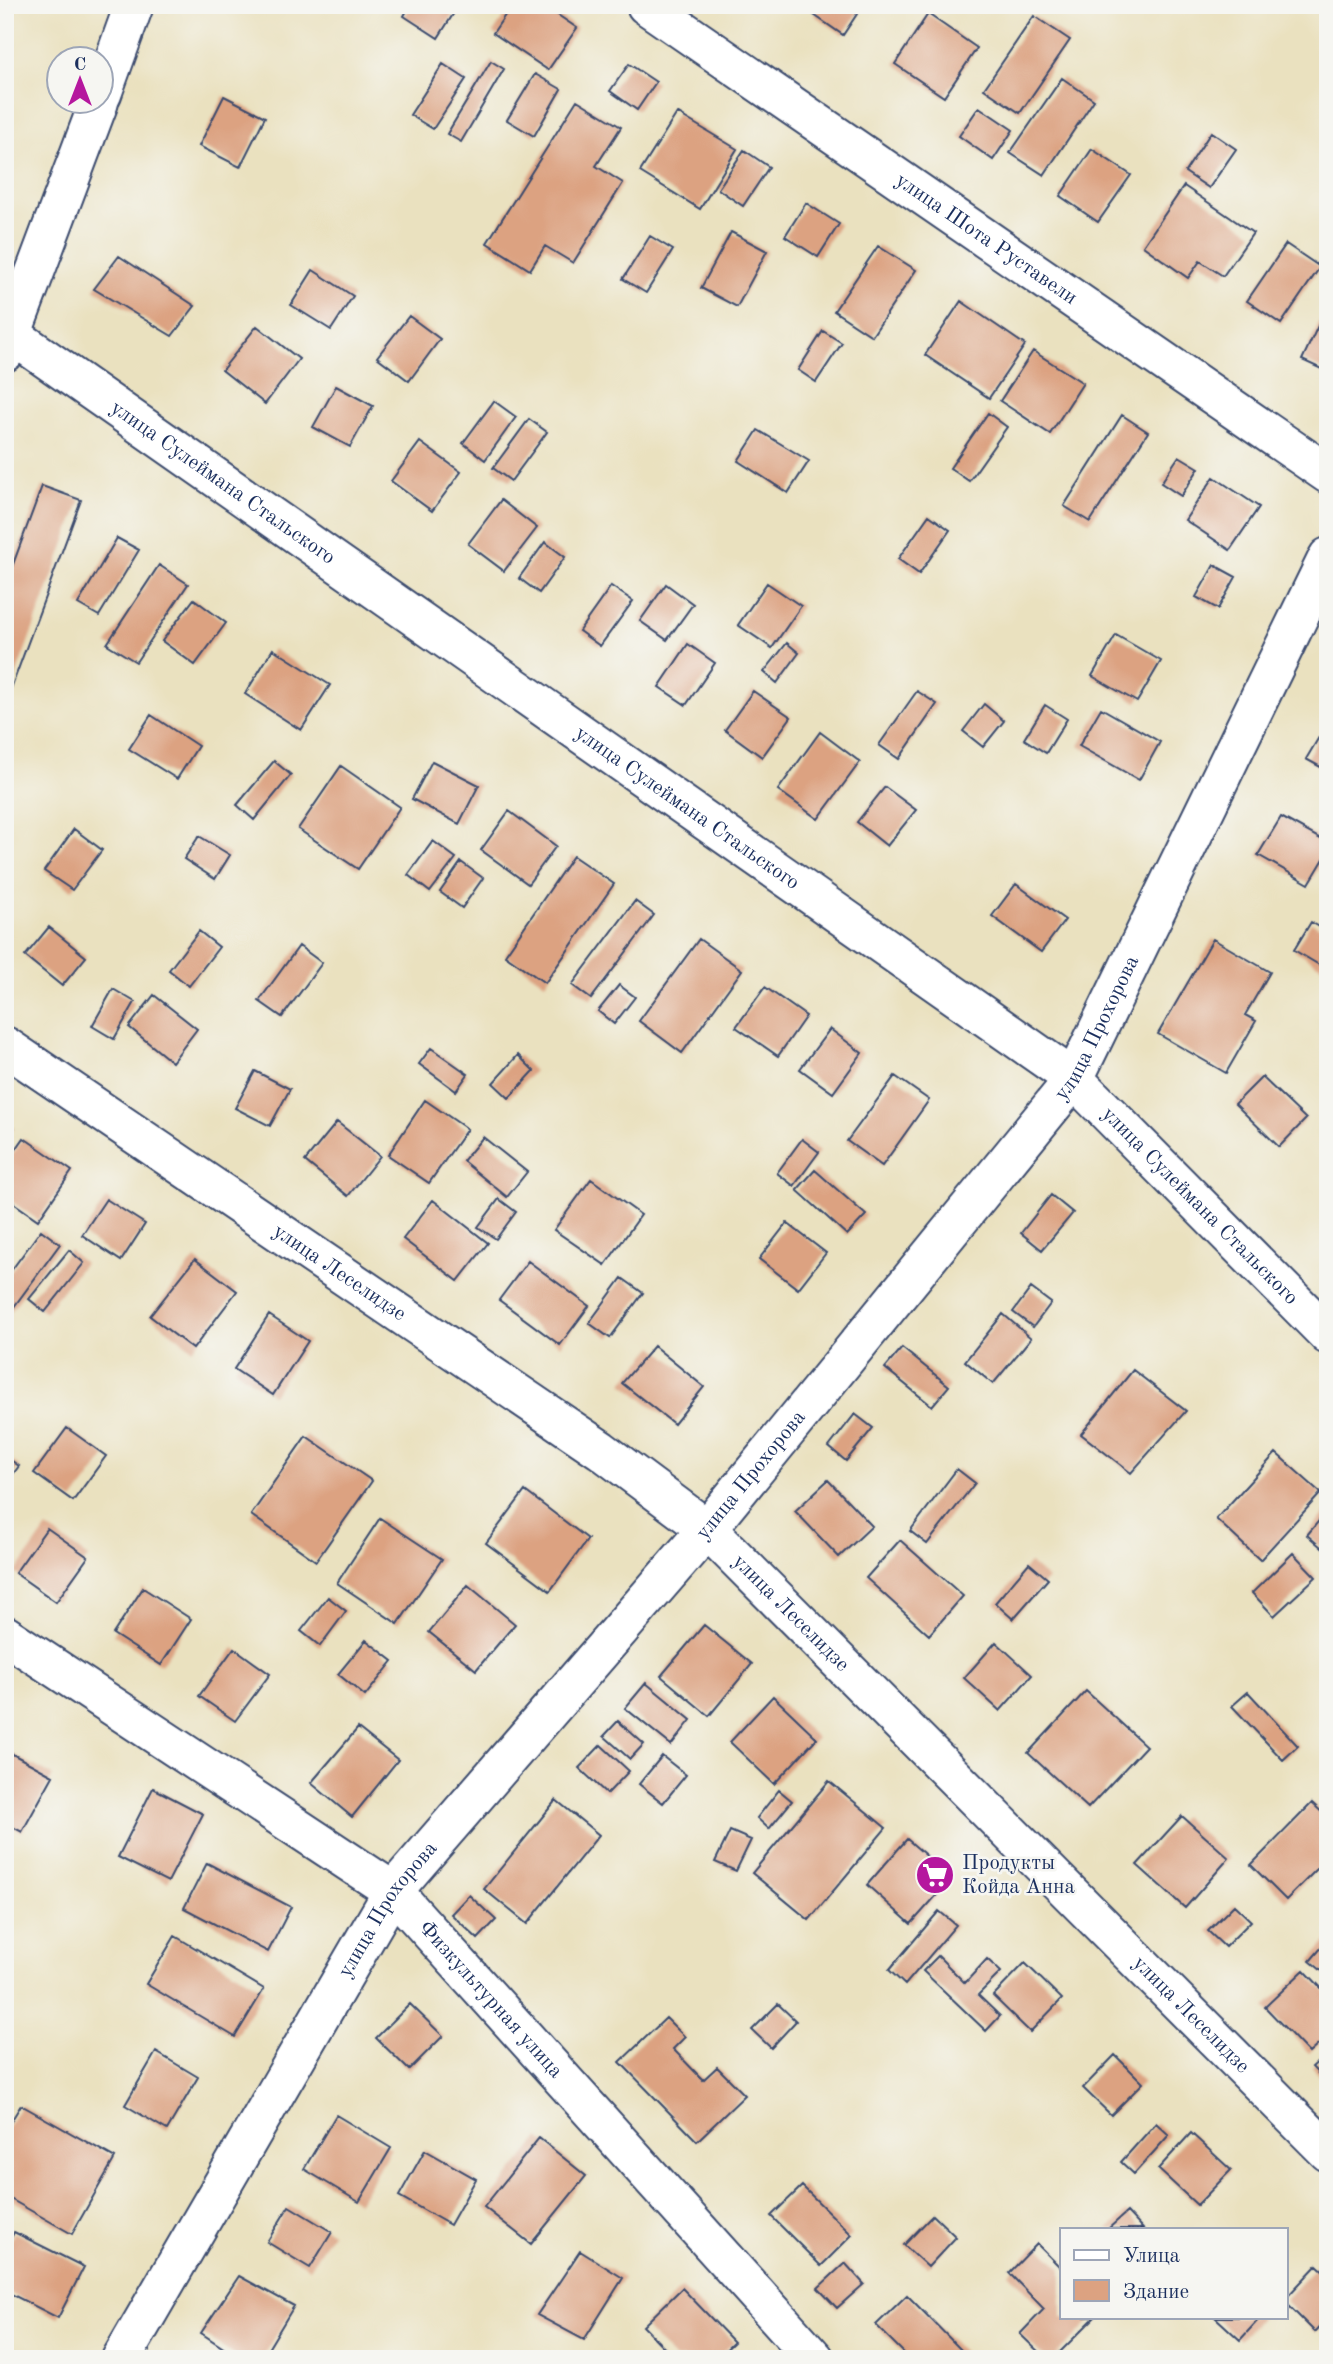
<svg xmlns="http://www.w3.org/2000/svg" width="1333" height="2364" font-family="'Old Standard TT',serif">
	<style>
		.building { fill: #dca281 }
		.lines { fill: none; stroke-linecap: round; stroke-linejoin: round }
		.minor-casing { stroke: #3a4a6d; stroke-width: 42 }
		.minor { stroke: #fff; stroke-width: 38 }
		.labels { text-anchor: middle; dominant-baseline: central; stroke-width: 5; stroke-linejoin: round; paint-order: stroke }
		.street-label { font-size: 21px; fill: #1b2f5e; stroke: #f6f6f2 }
		.poi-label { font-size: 21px; fill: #1b2f5e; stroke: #f6f6f2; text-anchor: start }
	</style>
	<rect width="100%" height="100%" fill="#f6f6f2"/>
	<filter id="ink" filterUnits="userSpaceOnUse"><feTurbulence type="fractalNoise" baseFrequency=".0143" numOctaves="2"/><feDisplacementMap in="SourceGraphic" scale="14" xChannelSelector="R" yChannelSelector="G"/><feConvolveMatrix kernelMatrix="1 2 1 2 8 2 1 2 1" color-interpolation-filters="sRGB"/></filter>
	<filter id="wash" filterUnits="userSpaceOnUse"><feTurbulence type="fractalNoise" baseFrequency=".00686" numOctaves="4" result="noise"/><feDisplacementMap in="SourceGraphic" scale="28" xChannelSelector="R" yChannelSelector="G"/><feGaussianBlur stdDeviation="1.57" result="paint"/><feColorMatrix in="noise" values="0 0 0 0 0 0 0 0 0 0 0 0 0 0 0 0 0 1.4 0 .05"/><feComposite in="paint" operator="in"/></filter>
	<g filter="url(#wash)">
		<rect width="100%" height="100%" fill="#eae1bf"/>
		<g id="blocks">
			<!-- building -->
			<path class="building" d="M410,5H459L438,38L404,16Z
				M512,5H543L577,28L548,70L493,33Z
				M821,5H863L843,35L814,15Z
				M928,14L977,48L944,97L895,64Z
				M1034,16L1070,40L1020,113L984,89Z
				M491,61L504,69L461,142L447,134Z
				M443,64L466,79L433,129L410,115Z
				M629,64L656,82L637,110L610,91Z
				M535,74L561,89L534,136L507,120Z
				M1062,78L1094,100L1044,175L1010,153Z
				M224,96L265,117L240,167L199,146Z
				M577,100L621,127L596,166L623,183L573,263L545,246L530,270L487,243Z
				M979,107L1013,130L993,160L959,136Z
				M677,113L737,149L700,209L640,172Z
				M5,127L14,132L5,148Z
				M1211,132L1236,149L1209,188L1185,172Z
				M1092,149L1131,175L1098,222L1060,196Z
				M744,150L769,167L743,206L718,189Z
				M1184,186L1253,233L1223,276L1200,261L1188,278L1143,246Z
				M806,203L839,224L818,257L785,236Z
				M731,232L767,251L737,307L701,288Z
				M650,236L673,250L646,293L623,279Z
				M1286,244L1320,267L1281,324L1247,301Z
				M878,246L916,270L872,336L834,311Z
				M119,256L195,306L172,336L94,289Z
				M313,270L353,296L331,330L291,305Z
				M961,301L1025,345L989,398L925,355Z
				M1323,315L1328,317V372L1302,360Z
				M409,316L440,339L409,381L377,357Z
				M257,326L299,359L265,404L222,370Z
				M823,331L842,343L816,382L798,370Z
				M1033,351L1083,383L1050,434L1000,401Z
				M336,386L373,406L350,447L313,427Z
				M494,401L516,417L485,460L463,443Z
				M988,413L1007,427L969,481L950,468Z
				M1122,415L1148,432L1090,522L1064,506Z
				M529,419L547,432L511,481L493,468Z
				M758,430L809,461L788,493L738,461Z
				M420,442L461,472L432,511L391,481Z
				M1179,456L1199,468L1181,496L1161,483Z
				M1214,477L1259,507L1230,550L1185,520Z
				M42,486L81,500L6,702L5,586Z
				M501,500L537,528L504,571L468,544Z
				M929,515L950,530L919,574L898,559Z
				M117,538L139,550L99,616L78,604Z
				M545,542L565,557L539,593L519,578Z
				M159,565L188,584L136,662L107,644Z
				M1214,565L1236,577L1218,609L1196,597Z
				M767,583L801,606L772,648L738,625Z
				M666,584L693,604L667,640L640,621Z
				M611,586L633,601L600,646L579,631Z
				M194,599L226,623L195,665L162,641Z
				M1116,635L1161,661L1137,702L1092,676Z
				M787,643L799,653L777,683L764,672Z
				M688,644L715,663L686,705L659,687Z
				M273,649L330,685L301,730L245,694Z
				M753,691L791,717L762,757L725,730Z
				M917,691L937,704L899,759L879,745Z
				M984,704L1004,721L983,747L963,731Z
				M1045,705L1067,719L1046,753L1024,739Z
				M1101,708L1160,742L1139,780L1079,746Z
				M151,715L198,746L177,779L129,749Z
				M1328,722V771L1306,759Z
				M820,732L860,762L818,819L778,790Z
				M274,761L291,775L254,820L237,805Z
				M432,761L479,785L459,824L412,799Z
				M341,766L400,807L358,869L298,829Z
				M885,787L916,810L887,846L857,822Z
				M509,811L556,846L528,884L481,850Z
				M1281,817L1328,843V852L1309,884L1258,855Z
				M74,829L102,850L72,890L44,871Z
				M199,836L230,855L215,879L184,859Z
				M433,841L456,858L430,892L408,875Z
				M573,856L614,884L545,983L505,955Z
				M461,862L483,878L462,908L440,892Z
				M1016,884L1065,920L1041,952L992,916Z
				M635,901L654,915L591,999L572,985Z
				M1311,922L1328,932L1326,969L1294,950Z
				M49,927L86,957L62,986L25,956Z
				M199,931L219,947L189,986L169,970Z
				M699,939L742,970L682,1053L639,1021Z
				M1213,939L1270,972L1245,1015L1256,1021L1226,1073L1158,1034Z
				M299,946L322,963L282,1017L259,1001Z
				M619,985L635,997L614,1024L598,1011Z
				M765,987L806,1016L778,1056L736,1027Z
				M113,989L135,1002L114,1039L92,1026Z
				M154,995L197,1029L172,1062L129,1027Z
				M830,1029L862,1053L833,1093L800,1069Z
				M431,1048L468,1074L456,1091L419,1064Z
				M518,1055L534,1071L509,1098L493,1083Z
				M255,1071L290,1089L270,1126L235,1108Z
				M895,1076L929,1100L882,1166L847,1141Z
				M1262,1077L1306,1119L1279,1147L1235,1104Z
				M425,1100L467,1129L429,1183L388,1155Z
				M5,1122L14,1128L5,1140Z
				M337,1122L380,1156L348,1196L305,1161Z
				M483,1137L527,1172L507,1197L463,1161Z
				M24,1138L72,1171L38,1220L5,1197V1165Z
				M802,1139L819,1152L794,1186L777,1173Z
				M815,1170L866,1215L847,1235L797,1190Z
				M591,1179L641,1215L605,1265L554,1230Z
				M1051,1195L1073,1213L1042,1250L1021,1233Z
				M106,1199L145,1224L121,1261L82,1235Z
				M499,1199L516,1212L496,1239L478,1227Z
				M433,1200L488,1243L458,1281L403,1239Z
				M787,1223L826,1253L798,1289L759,1259Z
				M41,1230L60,1244L5,1319V1279Z
				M69,1250L84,1263L45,1312L29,1299Z
				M195,1259L237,1291L193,1349L150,1316Z
				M528,1261L589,1306L560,1345L499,1300Z
				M622,1278L643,1293L610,1338L589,1323Z
				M1031,1288L1051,1303L1033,1327L1013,1312Z
				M1003,1314L1031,1338L993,1384L965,1361Z
				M269,1315L308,1341L273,1395L234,1369Z
				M654,1346L704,1387L674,1424L622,1383Z
				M902,1348L949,1386L932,1406L885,1368Z
				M1133,1370L1186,1411L1131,1473L1081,1434Z
				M855,1414L873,1428L846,1461L829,1447Z
				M67,1428L106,1456L73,1501L34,1473Z
				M306,1436L372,1481L316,1561L251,1515Z
				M1276,1453L1321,1493L1260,1560L1216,1519Z
				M5,1456L19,1466L5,1485Z
				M957,1469L975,1483L927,1544L910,1531Z
				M828,1480L872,1526L839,1557L795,1511Z
				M525,1491L588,1539L550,1591L486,1543Z
				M1328,1510V1553L1307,1535Z
				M380,1518L442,1559L398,1624L337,1583Z
				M47,1528L88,1557L56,1602L15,1573Z
				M900,1540L963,1596L929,1635L866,1578Z
				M1293,1553L1316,1577L1274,1616L1252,1593Z
				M1029,1563L1048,1579L1013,1619L995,1603Z
				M468,1585L515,1624L476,1670L429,1632Z
				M143,1588L191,1619L161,1665L113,1634Z
				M328,1597L346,1611L320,1646L301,1631Z
				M1328,1619V1636L1320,1628Z
				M704,1625L752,1664L709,1716L661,1676Z
				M366,1640L393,1661L365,1696L338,1674Z
				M996,1642L1032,1675L1000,1711L964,1678Z
				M234,1648L270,1674L235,1721L199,1696Z
				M646,1683L691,1720L671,1745L625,1708Z
				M1086,1691L1146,1746L1088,1808L1028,1753Z
				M1248,1692L1298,1746L1283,1760L1232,1706Z
				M773,1696L817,1738L774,1784L730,1742Z
				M618,1721L644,1744L630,1759L604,1736Z
				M358,1728L398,1760L352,1817L311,1783Z
				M601,1745L629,1771L607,1794L579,1768Z
				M5,1750L53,1776L22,1832L5,1823Z
				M662,1756L686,1775L663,1803L639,1784Z
				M829,1781L886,1828L809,1920L752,1873Z
				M153,1788L203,1814L168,1882L118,1857Z
				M779,1790L792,1801L769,1829L757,1818Z
				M556,1800L599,1835L527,1924L484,1889Z
				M1312,1803L1328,1818V1872L1321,1865L1286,1900L1251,1865Z
				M1182,1816L1229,1858L1185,1908L1137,1865Z
				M730,1831L751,1840L736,1871L715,1862Z
				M907,1839L952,1878L911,1924L867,1885Z
				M207,1863L291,1907L268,1952L184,1908Z
				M469,1895L496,1920L478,1939L451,1914Z
				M1234,1905L1251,1921L1225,1947L1208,1931Z
				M939,1911L956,1925L905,1985L889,1970Z
				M175,1936L264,1989L235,2037L146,1984Z
				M1328,1940V1976L1310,1961Z
				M938,1956L965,1983L987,1959L1001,1972L978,1995L1000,2016L986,2031L923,1971Z
				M1025,1963L1062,1999L1030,2032L993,1996Z
				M1304,1970L1328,1995V2036L1309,2053L1265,2007Z
				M410,2004L443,2036L409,2070L376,2038Z
				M778,2004L796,2021L771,2048L752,2030Z
				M666,2018L685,2037L673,2049L703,2080L717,2067L745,2095L697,2141L620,2062Z
				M156,2052L198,2077L167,2130L125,2105Z
				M1328,2053V2084L1312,2067Z
				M1115,2055L1143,2083L1111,2115L1083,2088Z
				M21,2105L115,2158L72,2234L5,2196V2131Z
				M336,2115L391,2148L359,2202L304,2169Z
				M1156,2123L1169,2135L1134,2174L1121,2162Z
				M1191,2133L1231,2170L1197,2205L1158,2169Z
				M539,2138L586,2176L531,2244L484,2207Z
				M425,2150L476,2179L450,2225L399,2196Z
				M802,2186L852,2235L821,2266L771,2216Z
				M289,2206L332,2232L310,2268L267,2242Z
				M1127,2212L1143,2229H1108Z
				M933,2215L956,2237L928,2267L904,2245Z
				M14,2232L84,2267L58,2318L5,2291V2250Z
				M1037,2244L1062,2269V2317H1095L1053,2359H1046L1020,2334L1044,2309L1009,2273Z
				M580,2251L623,2278L584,2340L537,2315Z
				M845,2263L864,2284L837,2308L818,2288Z
				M1317,2265L1328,2275V2318L1315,2332L1286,2303V2298Z
				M239,2276L294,2306L262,2359H240L201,2333Z
				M682,2288L734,2342L716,2359H675L643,2326Z
				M907,2295L970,2359H910L876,2325Z
				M1215,2317H1261L1240,2340Z"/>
		</g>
	</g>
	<g filter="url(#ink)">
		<use href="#blocks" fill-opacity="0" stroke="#3a4a6d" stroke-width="2"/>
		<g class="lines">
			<defs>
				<g id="minor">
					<path id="s1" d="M646,5L1328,474"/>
					<path d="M102,94L134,5"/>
					<path id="s2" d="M5,330L1074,1079L1328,1335"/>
					<path d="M5,352L99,102"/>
					<path id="s3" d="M5,1046L601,1450L707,1529L1328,2152"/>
					<path id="s4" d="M5,1635L393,1891L815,2359"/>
					<path id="s5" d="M121,2359L393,1891L707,1529L1074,1079L1328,557"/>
				</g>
			</defs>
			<!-- minor casing -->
			<use href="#minor" class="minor-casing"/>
			<!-- minor -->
			<use href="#minor" class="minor"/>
		</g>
	</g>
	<!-- icons -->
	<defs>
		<symbol id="supermarket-disc" viewBox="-11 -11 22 22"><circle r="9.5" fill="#b5179e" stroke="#f6f6f2"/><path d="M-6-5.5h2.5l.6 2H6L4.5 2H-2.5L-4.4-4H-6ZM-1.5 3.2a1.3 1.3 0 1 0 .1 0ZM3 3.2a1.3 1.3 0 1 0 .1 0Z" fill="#fff"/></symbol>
	</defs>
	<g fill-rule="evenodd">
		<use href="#supermarket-disc" x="913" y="1853" width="44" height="44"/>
	</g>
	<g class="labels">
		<!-- street labels -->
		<g class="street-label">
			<text stroke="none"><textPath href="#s1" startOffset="413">улица Шота Руставели</textPath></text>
			<text stroke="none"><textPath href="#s2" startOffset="266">улица Сулеймана Стальского</textPath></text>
			<text stroke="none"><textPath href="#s2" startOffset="833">улица Сулеймана Стальского</textPath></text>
			<text stroke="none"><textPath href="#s5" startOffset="1657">улица Прохорова</textPath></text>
			<text stroke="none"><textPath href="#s2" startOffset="1484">улица Сулеймана Стальского</textPath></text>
			<text stroke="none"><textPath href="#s3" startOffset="404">улица Леселидзе</textPath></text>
			<text stroke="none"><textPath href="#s5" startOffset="1090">улица Прохорова</textPath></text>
			<text stroke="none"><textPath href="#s3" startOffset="971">улица Леселидзе</textPath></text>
			<text stroke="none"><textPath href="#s5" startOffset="523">улица Прохорова</textPath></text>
			<text stroke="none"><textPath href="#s4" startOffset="611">Физкультурная улица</textPath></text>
			<text stroke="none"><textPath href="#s3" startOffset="1538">улица Леселидзе</textPath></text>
		</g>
		<!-- poi labels -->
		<g class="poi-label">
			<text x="962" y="1863">Продукты<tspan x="962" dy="24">Койда Анна</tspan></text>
		</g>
	</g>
	<!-- margin -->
	<rect width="1333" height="2364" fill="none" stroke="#f6f6f2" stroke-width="28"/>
	<!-- legend -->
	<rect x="1060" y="2228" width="228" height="91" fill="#f6f6f2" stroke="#9ea6b7" stroke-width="2"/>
	<rect x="1074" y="2250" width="35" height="10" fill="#ffffff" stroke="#9ea6b7" stroke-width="2"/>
	<text x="1123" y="2262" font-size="21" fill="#1b2f5e">Улица</text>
	<rect x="1074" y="2280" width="35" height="21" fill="#dca281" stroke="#9ea6b7" stroke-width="2"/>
	<text x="1123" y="2298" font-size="21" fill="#1b2f5e">Здание</text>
	<!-- north arrow -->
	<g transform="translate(80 80)"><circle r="33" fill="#f6f6f2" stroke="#9ea6b7" stroke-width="2"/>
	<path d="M0-5L12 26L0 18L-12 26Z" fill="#b5179e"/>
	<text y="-10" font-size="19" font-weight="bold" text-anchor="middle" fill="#1b2f5e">С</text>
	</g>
</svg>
